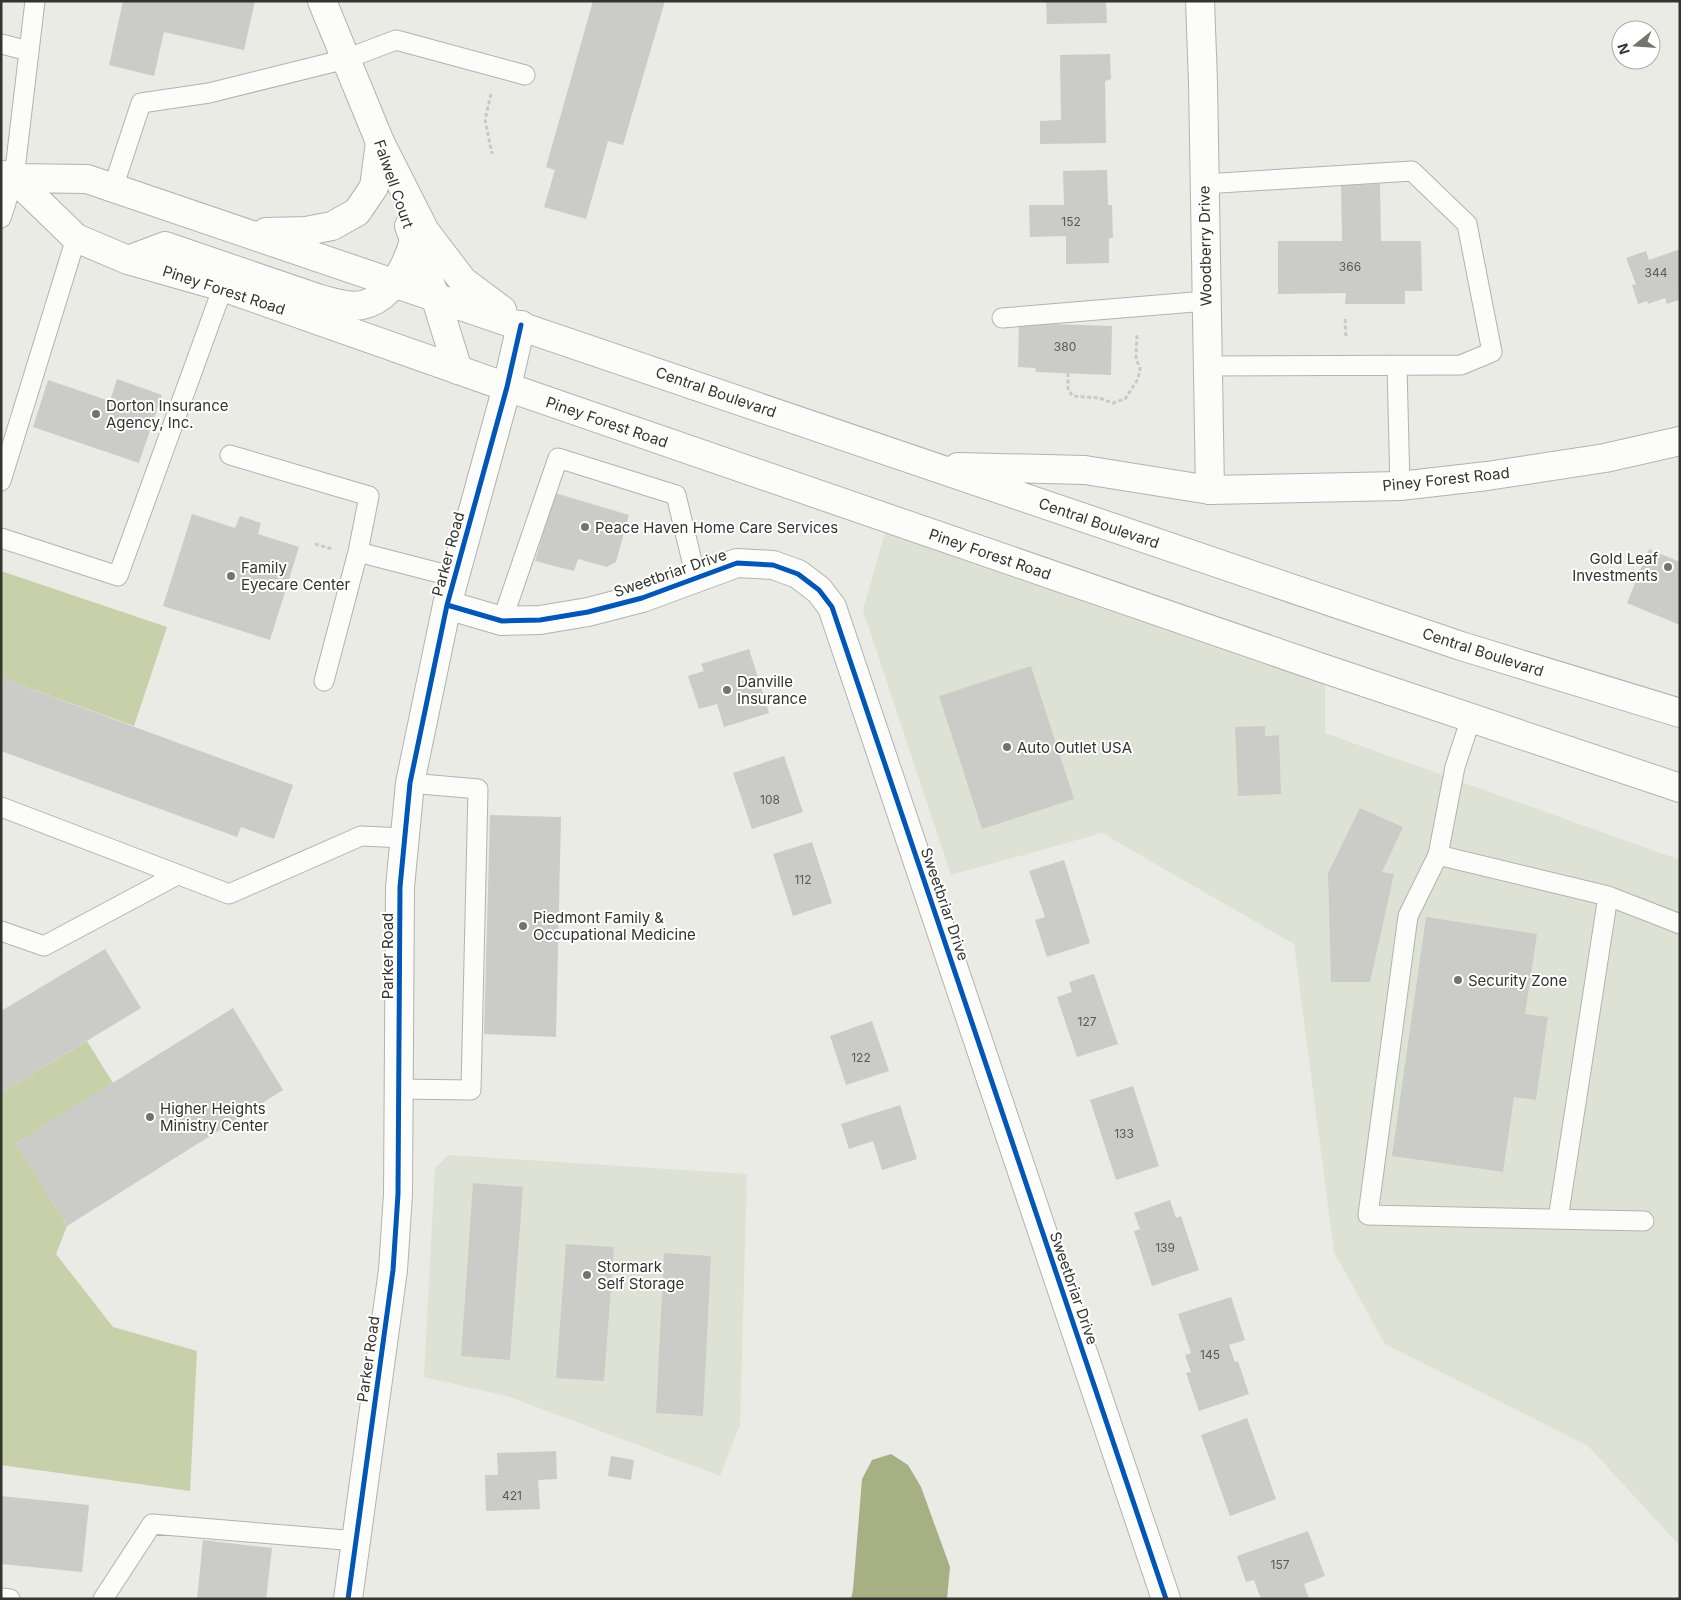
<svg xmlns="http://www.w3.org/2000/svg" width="1681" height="1600" font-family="Inter,sans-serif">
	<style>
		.built { fill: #dee2d4 }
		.forest { fill: #c8d0aa }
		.water { fill: #a6b083 }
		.building { fill: #cbccc7 }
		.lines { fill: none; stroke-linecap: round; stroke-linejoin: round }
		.lane-casing { stroke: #b2b3ae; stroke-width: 21 }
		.street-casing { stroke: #b2b3ae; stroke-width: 30 }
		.secondary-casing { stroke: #b2b3ae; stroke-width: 30 }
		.primary-casing { stroke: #b2b3ae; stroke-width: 30 }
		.path { stroke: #c8cac7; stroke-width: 3; stroke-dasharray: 4 2.5; stroke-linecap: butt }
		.lane { stroke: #fcfcfb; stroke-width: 19 }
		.street { stroke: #fcfcfb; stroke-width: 28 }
		.secondary { stroke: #fcfcfb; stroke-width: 28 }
		.primary { stroke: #fcfcfb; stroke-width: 28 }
		.cycleway-casing { stroke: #fff; stroke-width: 8 }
		.cycleway { stroke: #0057b8; stroke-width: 5 }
		.poi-dot { fill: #73746e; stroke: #fff; stroke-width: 2 }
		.labels { text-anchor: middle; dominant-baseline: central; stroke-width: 4; stroke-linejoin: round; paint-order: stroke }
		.number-label { font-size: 12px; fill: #595a55 }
		.street-label { font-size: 15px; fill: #33342f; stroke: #fff }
		.poi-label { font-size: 15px; fill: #33342f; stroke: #fff; text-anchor: start }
	</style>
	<rect width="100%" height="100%" fill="#e9ebe4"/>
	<!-- built -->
	<path class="built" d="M889,519L1325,669V733L1680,860V1546L1588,1446L1385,1344L1334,1252L1294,944L1102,833L951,875L863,610Z
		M449,1155L747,1174L740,1425L720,1476L510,1397L424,1377L435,1168Z"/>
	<!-- forest -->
	<path class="forest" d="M1,571L167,627L134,726L1,678Z
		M87,1041L113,1083L16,1143L67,1226L56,1254L113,1327L197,1351L190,1491L1,1465V1093Z"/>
	<!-- water -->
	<path class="water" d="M891,1454L908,1465L921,1487L950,1567L947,1599H851L853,1590L862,1479L872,1460Z"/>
	<!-- building -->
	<path class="building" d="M123,1H255L244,50L164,32L154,76L109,65Z
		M593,1H665L623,145L608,141L586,219L544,207L555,170L546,167Z
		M1046,1H1106L1107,23L1047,24Z
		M1110,54L1111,79L1105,81L1106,143L1040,144V121L1061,120L1060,55Z
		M1107,170L1108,205H1112L1113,238H1109V263L1066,264V236L1030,237L1029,205H1064L1063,171Z
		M1380,184L1381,241H1421L1422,291H1405V304H1345L1346,293L1278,294V241H1342L1341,185Z
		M1680,249V294H1678L1679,300L1667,304L1665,298L1648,304L1647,301L1638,304L1632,285L1636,284L1626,258L1646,251L1649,260Z
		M1019,323L1112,326L1111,375L1036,372L1035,368L1018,367Z
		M117,379L162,395L139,463L33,427L48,380L110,401Z
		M555,493L629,515L616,562L607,567L578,559L574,571L535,561Z
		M192,514L235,528L240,516L261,523L258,534L299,547L270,640L163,606Z
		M1649,549L1680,562V625L1627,603Z
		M749,649L769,713L724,727L717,704L699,709L688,676L704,671L701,664Z
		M1031,666L1074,799L982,829L939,696Z
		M1,678L293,785L274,839L241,827L237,837L1,751Z
		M1265,726V736L1279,735L1281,794L1238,796L1235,727Z
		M784,756L803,812L752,829L733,773Z
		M1360,808L1403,827L1382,872L1394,874L1370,982H1331L1328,873Z
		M490,815L561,817L556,1037L484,1034Z
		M812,842L832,903L793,916L773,854Z
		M1064,860L1090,943L1047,957L1035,920L1045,917L1029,871Z
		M1426,917L1537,934L1525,1014L1548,1017L1536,1100L1514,1097L1503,1172L1392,1156Z
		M105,949L141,1008L1,1093V1011Z
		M1094,974L1118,1044L1077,1057L1057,997L1072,992L1069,982Z
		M233,1008L283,1090L67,1226L16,1143Z
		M872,1021L889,1071L846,1085L830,1036Z
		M1133,1086L1159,1166L1116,1180L1090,1100Z
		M900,1105L917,1159L882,1170L873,1141L849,1149L841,1124Z
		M473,1183L523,1187L510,1360L461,1356Z
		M1170,1200L1176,1218L1181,1216L1199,1270L1152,1286L1134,1231L1140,1229L1134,1213Z
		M566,1244L614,1247L604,1381L556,1378Z
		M664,1253L711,1256L703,1416L656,1413Z
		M1231,1297L1245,1340L1229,1345L1235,1362L1238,1361L1249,1394L1199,1411L1186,1373L1191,1372L1185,1355L1191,1353L1178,1314Z
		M1247,1418L1276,1499L1230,1516L1201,1435Z
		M556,1451L557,1479L538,1480L540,1509L486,1511L485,1475H498L497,1453Z
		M611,1456L634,1460L631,1480L608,1476Z
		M1,1496L89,1505L82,1572L1,1564Z
		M1308,1531L1325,1576L1304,1584L1309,1599H1261L1254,1580L1246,1582L1237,1556Z
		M203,1540L272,1548L266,1599H197Z"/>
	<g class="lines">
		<defs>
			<path id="lane" d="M1,44L29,51
				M1204,184L1412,171L1467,224L1492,352L1461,365L1207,366
				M113,188L141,103L209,93L346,59L396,40L525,75
				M1,218L14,178L35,1
				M1002,318L1206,301
				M1397,366L1400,486
				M230,455L369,496L358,552L455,577
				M1,481L76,238
				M1,538L118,576L223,287
				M502,621L558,458L676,495L696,578
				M324,681L358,552
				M1471,718L1455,767L1438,855L1608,896L1680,924
				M1,807L229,894L361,836L405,838
				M1438,855L1408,916L1368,1215L1644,1221
				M1,931L44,946L177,875
				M399,1089L471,1090L478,789L410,783
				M1558,1219L1608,896
				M1,1598L10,1599
				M103,1599L152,1524L357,1541"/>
			<path id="street" d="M322,1L380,142L388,164
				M1200,1L1203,82L1210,490
				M409,226L435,296L458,370
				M447,605L502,621L540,620L588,612L642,598L737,563L773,565L798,574L819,590L832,607L1166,1599
				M348,1599L393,1270L398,1194L400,887L410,783L447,605L507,387L521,325"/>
			<path id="secondary" d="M1210,490L1400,486L1487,476L1605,458L1680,441"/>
			<path id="primary" d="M380,142L425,231L463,281L502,310
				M5,175L14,178L87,179L1461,646L1680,713
				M14,178L76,238L128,260L223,287L507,387L1325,669L1680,788
				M266,232L306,231L332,226L357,212L374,187L380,142
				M128,260L165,246L320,299C333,302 349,308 362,305C391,299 406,267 414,241
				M958,467L1085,470L1210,490"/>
		</defs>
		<!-- lane casing -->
		<use href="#lane" class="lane-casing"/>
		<!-- street casing -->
		<use href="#street" class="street-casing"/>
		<!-- secondary casing -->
		<use href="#secondary" class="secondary-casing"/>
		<!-- primary casing -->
		<use href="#primary" class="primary-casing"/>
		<!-- path -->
		<path class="path" d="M491,94L485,120L492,154
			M1345,319L1346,338
			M1068,373V390L1073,396L1099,398L1113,403L1125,399L1138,379L1140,368L1136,359L1137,335
			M315,544L332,549"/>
		<!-- lane -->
		<use href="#lane" class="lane"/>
		<!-- street -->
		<use href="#street" class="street"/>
		<!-- secondary -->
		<use href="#secondary" class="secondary"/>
		<!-- primary -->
		<use href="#primary" class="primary"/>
		<defs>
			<path id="cycleway" d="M447,605L502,621L540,620L588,612L642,598L737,563L773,565L798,574L819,590L832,607L1166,1599
				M348,1599L393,1270L398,1194L400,887L410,783L447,605L507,387L521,325"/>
		</defs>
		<!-- cycleway casing -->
		<use href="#cycleway" class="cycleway-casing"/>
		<!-- cycleway -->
		<use href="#cycleway" class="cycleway"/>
	</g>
	<!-- markers -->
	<g class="poi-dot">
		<circle cx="96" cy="414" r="5"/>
		<circle cx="585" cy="527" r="5"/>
		<circle cx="1668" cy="567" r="5"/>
		<circle cx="231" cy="576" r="5"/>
		<circle cx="727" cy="690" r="5"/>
		<circle cx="1007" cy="747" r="5"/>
		<circle cx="523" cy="926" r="5"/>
		<circle cx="1458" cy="980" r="5"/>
		<circle cx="150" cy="1117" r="5"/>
		<circle cx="587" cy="1275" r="5"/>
	</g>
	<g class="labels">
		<!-- number labels -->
		<g class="number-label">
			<text x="1071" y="221">152</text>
			<text x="1350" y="266">366</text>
			<text x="1656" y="272">344</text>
			<text x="1065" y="346">380</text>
			<text x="770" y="799">108</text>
			<text x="803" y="879">112</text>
			<text x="1087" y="1021">127</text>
			<text x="861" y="1057">122</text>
			<text x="1124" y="1133">133</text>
			<text x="1165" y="1247">139</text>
			<text x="1210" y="1354">145</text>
			<text x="512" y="1495">421</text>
			<text x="1280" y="1564">157</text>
		</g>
		<!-- street labels -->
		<g class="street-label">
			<text transform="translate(394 184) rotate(71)">Falwell Court</text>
			<text transform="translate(1205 246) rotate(-91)">Woodberry Drive</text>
			<text transform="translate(224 290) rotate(18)">Piney Forest Road</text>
			<text transform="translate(716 392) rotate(19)">Central Boulevard</text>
			<text transform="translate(607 422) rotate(19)">Piney Forest Road</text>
			<text transform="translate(1446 479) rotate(-6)">Piney Forest Road</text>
			<text transform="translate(1099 523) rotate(19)">Central Boulevard</text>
			<text transform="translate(448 554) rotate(-75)">Parker Road</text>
			<text transform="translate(990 554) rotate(19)">Piney Forest Road</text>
			<text transform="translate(670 573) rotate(-19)">Sweetbriar Drive</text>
			<text transform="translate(1483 652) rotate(18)">Central Boulevard</text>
			<text transform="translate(945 904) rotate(71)">Sweetbriar Drive</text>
			<text transform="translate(387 956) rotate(-90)">Parker Road</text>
			<text transform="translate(1074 1288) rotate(71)">Sweetbriar Drive</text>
			<text transform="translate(368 1359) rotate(-82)">Parker Road</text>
		</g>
		<!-- poi labels -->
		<g class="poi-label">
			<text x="106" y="405">Dorton Insurance<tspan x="106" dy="17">Agency, Inc.</tspan></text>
			<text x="595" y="527">Peace Haven Home Care Services</text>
			<text x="1658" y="558" text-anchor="end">Gold Leaf<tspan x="1658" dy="17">Investments</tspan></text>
			<text x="241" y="567">Family<tspan x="241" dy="17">Eyecare Center</tspan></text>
			<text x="737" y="681">Danville<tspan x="737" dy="17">Insurance</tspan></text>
			<text x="1017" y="747">Auto Outlet USA</text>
			<text x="533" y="917">Piedmont Family &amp;<tspan x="533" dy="17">Occupational Medicine</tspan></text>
			<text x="1468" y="980">Security Zone</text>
			<text x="160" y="1108">Higher Heights<tspan x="160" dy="17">Ministry Center</tspan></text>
			<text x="597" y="1266">Stormark<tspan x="597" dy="17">Self Storage</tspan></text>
		</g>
	</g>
	<!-- border -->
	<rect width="1681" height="1600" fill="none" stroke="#33342f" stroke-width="5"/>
	<!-- north arrow -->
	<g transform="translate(1636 45) rotate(253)"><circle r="24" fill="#ffffff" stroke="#adaeac"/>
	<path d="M0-4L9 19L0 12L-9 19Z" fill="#73746e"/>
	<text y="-8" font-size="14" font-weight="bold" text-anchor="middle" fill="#33342f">N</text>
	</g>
</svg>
